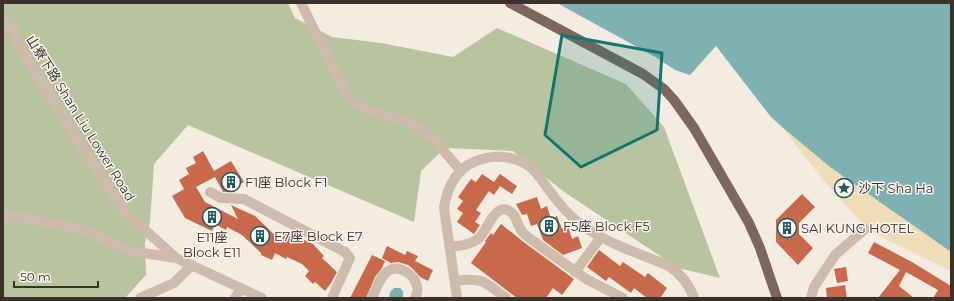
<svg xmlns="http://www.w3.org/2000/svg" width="954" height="301" font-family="Montserrat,'Noto Sans TC',sans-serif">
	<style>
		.green { fill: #b8c4a0 }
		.sand { fill: #efdcb8 }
		.water { fill: #7fb0b2 }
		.building { fill: #c8694b }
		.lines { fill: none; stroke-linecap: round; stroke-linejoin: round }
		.minor { stroke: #cdbbac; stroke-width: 10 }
		.major { stroke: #7d675c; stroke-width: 10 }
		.marked { fill: #0f766e; fill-opacity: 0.2; stroke: #0f766e; stroke-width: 3; stroke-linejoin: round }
		.labels { text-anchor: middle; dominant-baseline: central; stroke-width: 3; stroke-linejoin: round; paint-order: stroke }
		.street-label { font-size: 13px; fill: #3b302b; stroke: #fbf5ee }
		.poi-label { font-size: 13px; fill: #3b302b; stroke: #fbf5ee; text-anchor: start }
	</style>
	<rect width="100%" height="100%" fill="#f4ebe1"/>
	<!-- green -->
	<path class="green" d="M3,3H288L295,18L332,37L381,43L453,57L497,28L626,84L664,127L720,278L678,268L563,191L513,151L445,148L421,171L414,222L188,125L154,164L150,222L145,242L146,275L125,298H3Z"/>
	<!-- sand -->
	<path class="sand" d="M782,127L830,167L951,252V271L877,235L857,218L820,176Z"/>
	<!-- water -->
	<path class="water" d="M557,3H951V252L830,167L782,127L771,117L716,46L690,75L675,70L657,58Z
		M394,288H400L403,291V298H389L390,292Z"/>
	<!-- building -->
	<path class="building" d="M203,151L214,171L231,161L244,182L227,192H223L215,177L196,187L205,202L238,219L231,205L255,216L281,241L285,233L295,238L296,236L313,244L324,256L322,258L337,272L331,283L325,291L315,282L313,284L305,276L309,271L302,264L287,257L286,259L275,253L272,260L261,255V253L242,235L227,227L226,230L215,224L212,231L185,218L172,196L184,189L179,180L189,174L186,168L196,163L193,157Z
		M482,174L494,182L500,174L517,186L512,194L500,186L494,195L489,191L476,210L481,213L475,222L480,225L474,234L457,222L463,213L457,209L463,201L458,197L471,179L476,182Z
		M802,194L815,207L799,223V234L813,248L798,265L776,242V220Z
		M537,197L541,209L547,206L551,219L557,216L562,229L568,226L572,239L578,236L582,248L563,255L543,240L537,224L531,226L527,214L522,215L516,204Z
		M501,224L525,243L574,279L562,295L553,288L546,298H517L471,263L486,242L485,241L491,233L493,235Z
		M874,242L912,262L951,286V298H933L938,290L906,272L899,286L914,298H878L900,270L868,253Z
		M387,246L405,255L407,251L418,256L415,261L433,270L428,281L420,277L414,270L408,265L398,262L391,263L382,258Z
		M599,250L620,266L623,262L645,277L648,273L667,288L660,298H647L634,288L631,293L609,277L606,281L587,267Z
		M372,255L385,261L382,268L375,277L366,298H350Z
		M846,267L848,281L837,283L834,269Z
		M845,285L847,298H827L826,288Z"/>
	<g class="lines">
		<!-- minor -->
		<path class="minor" d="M301,3L344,90L355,103L369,111L411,123L431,136L461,171
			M3,23L13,28L17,43L88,157L124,211L176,258
			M210,192L221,198L244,199L345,252L350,258L332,298
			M3,218L19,217L85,230L130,251L176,258L262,298
			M451,247C461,245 472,245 480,237C488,229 496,199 512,213C516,216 516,221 519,226C521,231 525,235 529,238L586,279L623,298
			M575,272L601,237
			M455,281C483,277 485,282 506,298
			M140,298L174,283L192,265
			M235,298L241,288
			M372,298C376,290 380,276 388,271C399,264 414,274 417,286C418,290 417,294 415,298
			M457,298L444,208C447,188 456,169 476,161C497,153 523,156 537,174C545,184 551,194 559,203C567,213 576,221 586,228C611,245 641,254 669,266C681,274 689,284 694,298
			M811,298L814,287L835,255L865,229"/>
		<!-- major -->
		<path class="major" d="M510,3L643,74L664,89L674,100L694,128L749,223L760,248L777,298"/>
	</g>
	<!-- marked area -->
	<path class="marked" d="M562,35L662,53L657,130L581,167L545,135Z"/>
	<!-- icons -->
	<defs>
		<symbol id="building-ring" viewBox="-11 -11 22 22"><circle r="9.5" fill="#fbf5ee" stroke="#1f5a5e" stroke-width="1.5"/><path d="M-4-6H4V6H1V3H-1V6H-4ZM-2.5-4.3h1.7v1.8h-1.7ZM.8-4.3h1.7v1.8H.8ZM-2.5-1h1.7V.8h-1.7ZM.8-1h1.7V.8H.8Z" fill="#1f5a5e"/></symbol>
		<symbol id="sight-ring" viewBox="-11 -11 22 22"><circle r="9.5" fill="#fbf5ee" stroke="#1f5a5e" stroke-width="1.5"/><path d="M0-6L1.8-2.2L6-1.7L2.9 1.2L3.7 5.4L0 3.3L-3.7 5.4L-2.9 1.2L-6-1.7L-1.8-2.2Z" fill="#1f5a5e"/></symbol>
	</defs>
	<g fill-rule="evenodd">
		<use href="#building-ring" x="220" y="171" width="22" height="22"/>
		<use href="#sight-ring" x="833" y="177" width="22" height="22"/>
		<use href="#building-ring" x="201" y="206" width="22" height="22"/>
		<use href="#building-ring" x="538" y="215" width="22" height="22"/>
		<use href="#building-ring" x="776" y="217" width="22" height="22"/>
		<use href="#building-ring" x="249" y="225" width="22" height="22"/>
	</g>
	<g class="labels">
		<!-- street labels -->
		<g class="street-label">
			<text transform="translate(81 118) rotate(58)">山寮下路 Shan Liu Lower Road</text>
		</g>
		<!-- poi labels -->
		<g class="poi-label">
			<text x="245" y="182">F1座 Block F1</text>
			<text x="858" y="188">沙下 Sha Ha</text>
			<text x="563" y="226">F5座 Block F5</text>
			<text x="801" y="228">SAI KUNG HOTEL</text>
			<text x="274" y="236">E7座 Block E7</text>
			<text x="212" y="237" text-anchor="middle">E11座<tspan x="212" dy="15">Block E11</tspan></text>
		</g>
	</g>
	<!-- border -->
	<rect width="954" height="301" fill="none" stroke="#3b302b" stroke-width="8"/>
	<!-- scale -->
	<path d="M14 281v6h84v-6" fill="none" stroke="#3b302b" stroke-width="2"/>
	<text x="20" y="281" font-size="12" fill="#3b302b" stroke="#fbf5ee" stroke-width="3" paint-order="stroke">50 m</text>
</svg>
